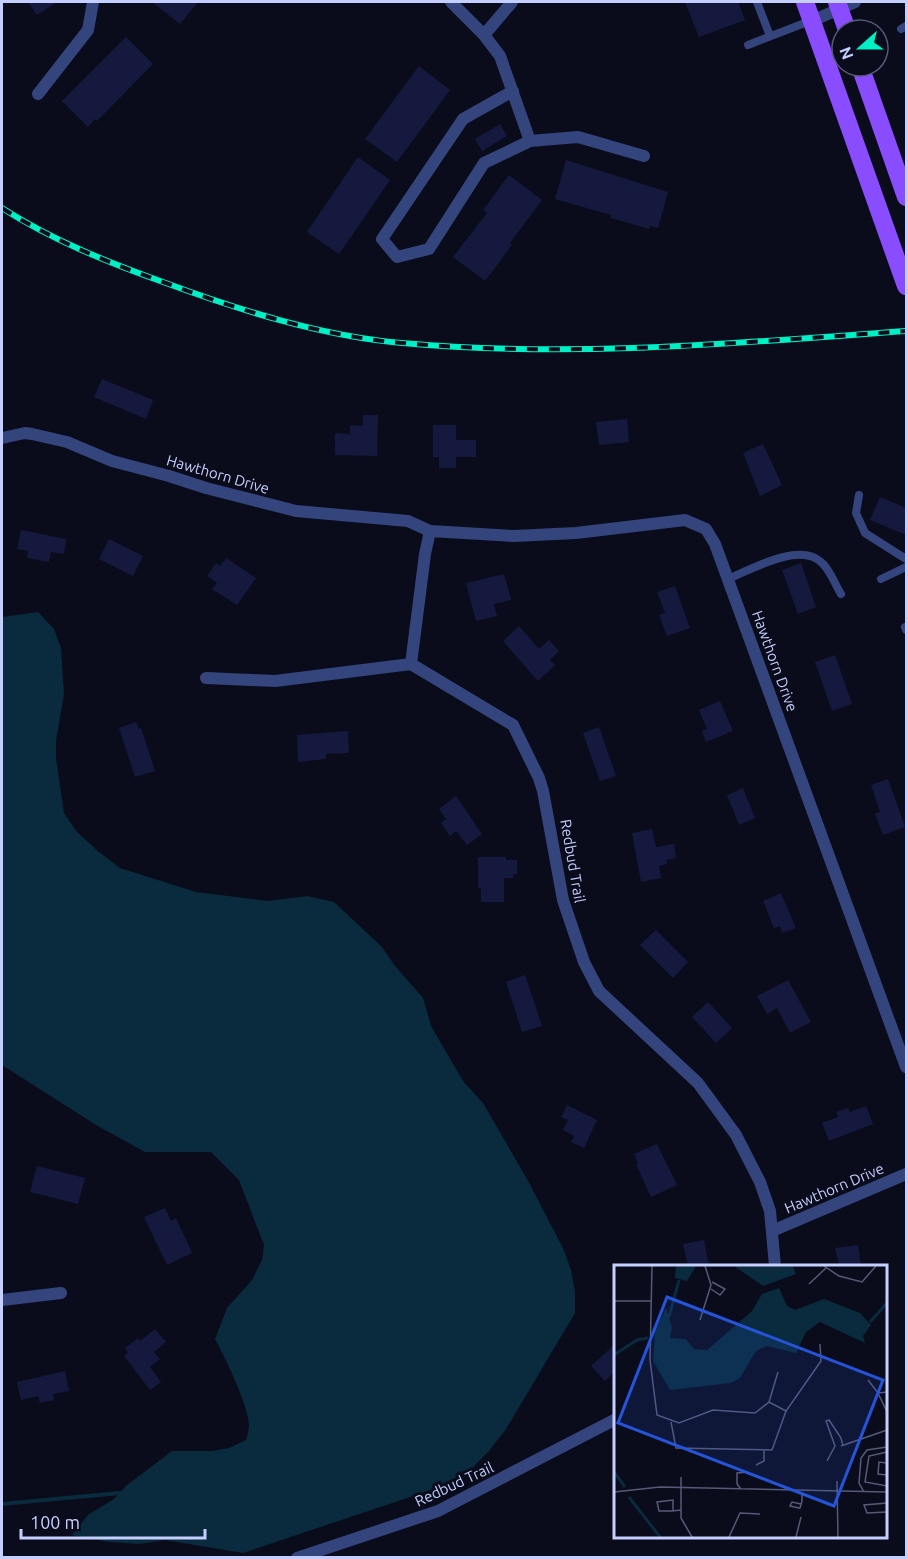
<svg xmlns="http://www.w3.org/2000/svg" width="908" height="1559" font-family="Ubuntu,sans-serif">
	<style>
		.water { fill: #092b3d }
		.lines { fill: none; stroke-linecap: round; stroke-linejoin: round }
		.stream { stroke: #092b3d; stroke-width: 4 }
		.building { fill: #16193e }
		.service { stroke: #34457d; stroke-width: 8 }
		.minor { stroke: #34457d; stroke-width: 12 }
		.primary { stroke: #8a4cff; stroke-width: 18 }
		.rail-casing { stroke: #00f0c5; stroke-width: 6 }
		.rail { stroke: #0a0c1c; stroke-width: 4; stroke-dasharray: 11; stroke-linecap: butt }
		.labels { text-anchor: middle; dominant-baseline: central; stroke-width: 6; stroke-linejoin: round; paint-order: stroke }
		.street-label { font-size: 15px; fill: #c5cfff; stroke: #0a0c1c }
		.inset-river { fill: none; stroke: #092b3d; stroke-width: 3 }
		.inset-road { fill: none; stroke: #555a77; stroke-width: 1.5 }
		.view { fill: #2554da; fill-opacity: 0.15; stroke: #2554da; stroke-width: 3 }
		.inset-edge { fill: none; stroke: #c5cfff; stroke-width: 3 }
	</style>
	<rect width="100%" height="100%" fill="#0a0c1c"/>
	<!-- water -->
	<path class="water" d="M38,612L54,629L61,648L64,694L56,741V758L64,813L77,832L99,852L120,868L196,892L267,901L307,896L334,902L382,947L395,966L423,998L431,1026L463,1081L483,1103L527,1179L563,1248L571,1270L575,1292V1313L506,1429L489,1451L470,1470L434,1489L243,1553L165,1540L139,1544L109,1542L72,1535L88,1515L114,1499L127,1485L172,1451H212L229,1448L246,1440C247,1436 249,1431 249,1426C249,1406 225,1358 215,1339L227,1308L252,1280L262,1260L264,1245L239,1180L211,1152H145L96,1125L2,1065V617Z"/>
	<g class="lines">
		<!-- stream -->
		<path class="stream" d="M2,1504L120,1493"/>
	</g>
	<!-- building -->
	<path class="building" d="M28,2H57L37,15Z
		M152,2H198L180,24Z
		M685,2H738L745,20L699,37Z
		M126,37L153,64L97,121L95,119L88,127L62,101Z
		M419,66L450,90L397,162L365,139Z
		M500,124L507,136L482,151L475,139Z
		M358,157L390,180L339,254L307,232Z
		M566,160L668,192L658,228L650,226L649,229L611,218V215L555,199Z
		M509,175L542,200L510,243L512,245L485,281L453,257L487,213L483,210Z
		M102,379L153,400L146,419L94,397Z
		M363,415H378L377,456L335,455V433L350,434V425L363,426Z
		M627,419L629,442L599,445L596,422Z
		M433,425H456V440H476V457H456V468H439V457H433Z
		M763,444L782,485L760,496L743,453Z
		M880,497L906,508V535L870,520Z
		M21,530L66,539L64,554L51,552L49,562L27,558L28,551L17,549Z
		M109,539L143,556L133,576L99,559Z
		M226,558L256,578L237,605L212,589L217,583L207,576L216,563L220,566Z
		M801,563L816,607L798,614L782,570Z
		M504,574L511,600L494,604L497,616L476,621L466,583Z
		M675,586L690,628L667,636L659,615L665,613L657,592Z
		M519,626L539,649L549,640L559,651L550,660L555,665L538,681L503,641Z
		M835,655L852,704L832,711L815,662Z
		M720,701L733,731L706,742L702,731L707,729L699,710Z
		M136,722L139,729L141,728L155,771L135,777L119,728Z
		M599,727L616,776L600,781L583,733Z
		M348,731L349,753L326,754V759L298,762L297,735Z
		M888,779L905,827L883,835L875,814L880,812L871,785Z
		M743,788L755,818L739,825L727,795Z
		M456,796L482,834L467,845L456,831L450,836L441,823L446,819L439,809Z
		M652,829L656,847L674,844L676,858L667,860V864L659,866L661,878L641,882L632,833Z
		M478,857H506V860H517V874H513V878H504V902H481V888H478Z
		M781,893L796,928L782,933L780,926L774,928L763,901Z
		M656,930L688,962L673,978L640,945Z
		M525,975L542,1026L522,1032L506,982Z
		M788,980L811,1022L790,1033L777,1008L767,1014L757,996Z
		M708,1002L732,1028L716,1043L692,1017Z
		M567,1105L597,1120L584,1148L571,1142L574,1136L563,1130L568,1120L561,1117Z
		M866,1106L873,1124L829,1141L822,1123L838,1117L836,1112L848,1108L850,1112Z
		M657,1144L677,1185L651,1197L636,1164L638,1163L634,1154Z
		M37,1166L85,1178L78,1204L30,1192Z
		M165,1208L171,1221L176,1218L192,1253L167,1265L144,1217Z
		M704,1240L709,1266H688L683,1244Z
		M858,1245L861,1266H839L835,1248Z
		M155,1329L166,1342L154,1352L160,1359L150,1367L161,1382L150,1390L124,1356L128,1352L125,1348L138,1338L140,1341Z
		M615,1344V1371L605,1381L591,1366Z
		M65,1371L69,1391L53,1394L54,1400L40,1403L38,1396L21,1400L17,1382Z"/>
	<g class="lines">
		<!-- service -->
		<path class="service" d="M757,2L770,36
			M901,29L906,26
			M748,45L810,21
			M859,495L856,513L865,533L906,559
			M728,579C752,569 799,542 821,562C830,569 835,585 841,594
			M881,579L906,567
			M905,627L906,630"/>
		<!-- minor -->
		<path class="minor" d="M451,2L484,35L500,56L530,141
			M812,21L855,2
			M484,35L512,2
			M513,91L463,119L382,239L397,257L429,249L484,163L530,141L578,137L644,156
			M38,94L88,30L93,2
			M2,438L25,433L32,434L67,442L112,461L169,476L206,488L296,511L408,521L430,531L514,536L576,533L685,520L706,529L715,544L906,1067
			M411,664L425,554L430,531
			M206,678L275,681L411,664L513,725L539,778L543,791L563,900L584,962L599,991L698,1083L736,1135L760,1182L770,1211L775,1266
			M772,1231L906,1174
			M2,1300L61,1293
			M297,1558L438,1511L616,1419"/>
		<!-- primary -->
		<path class="primary" d="M805,2L906,286
			M837,2L847,30
			M860,66L906,197"/>
		<defs>
			<path id="rail" d="M2,208C52,240 107,262 163,282C239,310 321,336 402,343C570,358 739,343 906,331"/>
		</defs>
		<!-- rail casing -->
		<use href="#rail" class="rail-casing"/>
		<!-- rail -->
		<use href="#rail" class="rail"/>
	</g>
	<g class="labels">
		<!-- street labels -->
		<g class="street-label">
			<text transform="translate(218 474) rotate(16)">Hawthorn Drive</text>
			<text transform="translate(775 661) rotate(70)">Hawthorn Drive</text>
			<text transform="translate(573 861) rotate(80)">Redbud Trail</text>
			<text transform="translate(834 1188) rotate(-23)">Hawthorn Drive</text>
			<text transform="translate(454 1484) rotate(-25)">Redbud Trail</text>
		</g>
	</g>
	<!-- overview -->
	<g transform="translate(614 1265)">
		<rect width="273" height="273" fill="#0a0c1c"/>
		<path d="M62,1H82L73,16L61,13ZM120,1H179L182,9L149,21ZM165,23L173,41L181,45L210,34L246,48L257,60L249,71L251,78L206,57L192,67L182,88L153,81L142,86L126,113L117,118L56,125L39,96L41,66L52,43L58,62L56,73L72,74L80,84L93,85L138,46L148,29Z" fill="#092b3d"/>
		<path class="inset-river" d="M55,52L65,15M256,57L273,38M0,90L23,75L34,73M0,207L11,222M15,232L46,272"/>
		<path class="inset-road" d="M38,1L36,95L43,150L65,158L99,145L141,148L155,137L164,107M210,1L225,11L248,17L262,1M195,19L212,3M97,24L106,30L111,24L98,17M0,36H38M86,55L97,20L91,1M254,115L264,128L273,127M264,128L273,147M155,137L172,146M57,157L62,183L158,185L172,146L207,96L206,79M227,181L273,165M273,187L255,191L251,217L273,221M213,196L221,181L212,156L215,155L227,173L229,181M273,198L265,197L264,209L273,210M142,200L150,196V185M67,212V253L78,272M223,216L224,272M127,224L123,219V208L134,207M0,227L46,222L273,227M250,227L245,218L247,193L253,185L273,182M273,238L250,240L253,248L273,247M187,239L178,237L176,241L185,243H186L188,236V230M59,246H45L43,237L59,235V246L67,245M115,272L126,248L146,249M182,272L187,252"/>
		<path class="view" d="M53,32L269,115L220,241L4,158Z"/>
		<rect width="273" height="273" class="inset-edge"/>
	</g>
	<!-- border -->
	<rect width="908" height="1559" fill="none" stroke="#c5cfff" stroke-width="6"/>
	<!-- north arrow -->
	<g transform="translate(860 48) rotate(249)"><circle r="28" fill="#0a0c1c" stroke="#555a77" stroke-width="1.5"/>
	<path d="M0-4.5L10 22L0 15L-10 22Z" fill="#00f0c5"/>
	<text y="-9" font-size="16" font-weight="bold" text-anchor="middle" fill="#c5cfff">N</text>
	</g>
	<!-- scale -->
	<path d="M21 1529v9h184v-9" fill="none" stroke="#c5cfff" stroke-width="3"/>
	<text x="30" y="1529" font-size="18" fill="#c5cfff" stroke="#0a0c1c" stroke-width="4.5" paint-order="stroke">100 m</text>
</svg>
